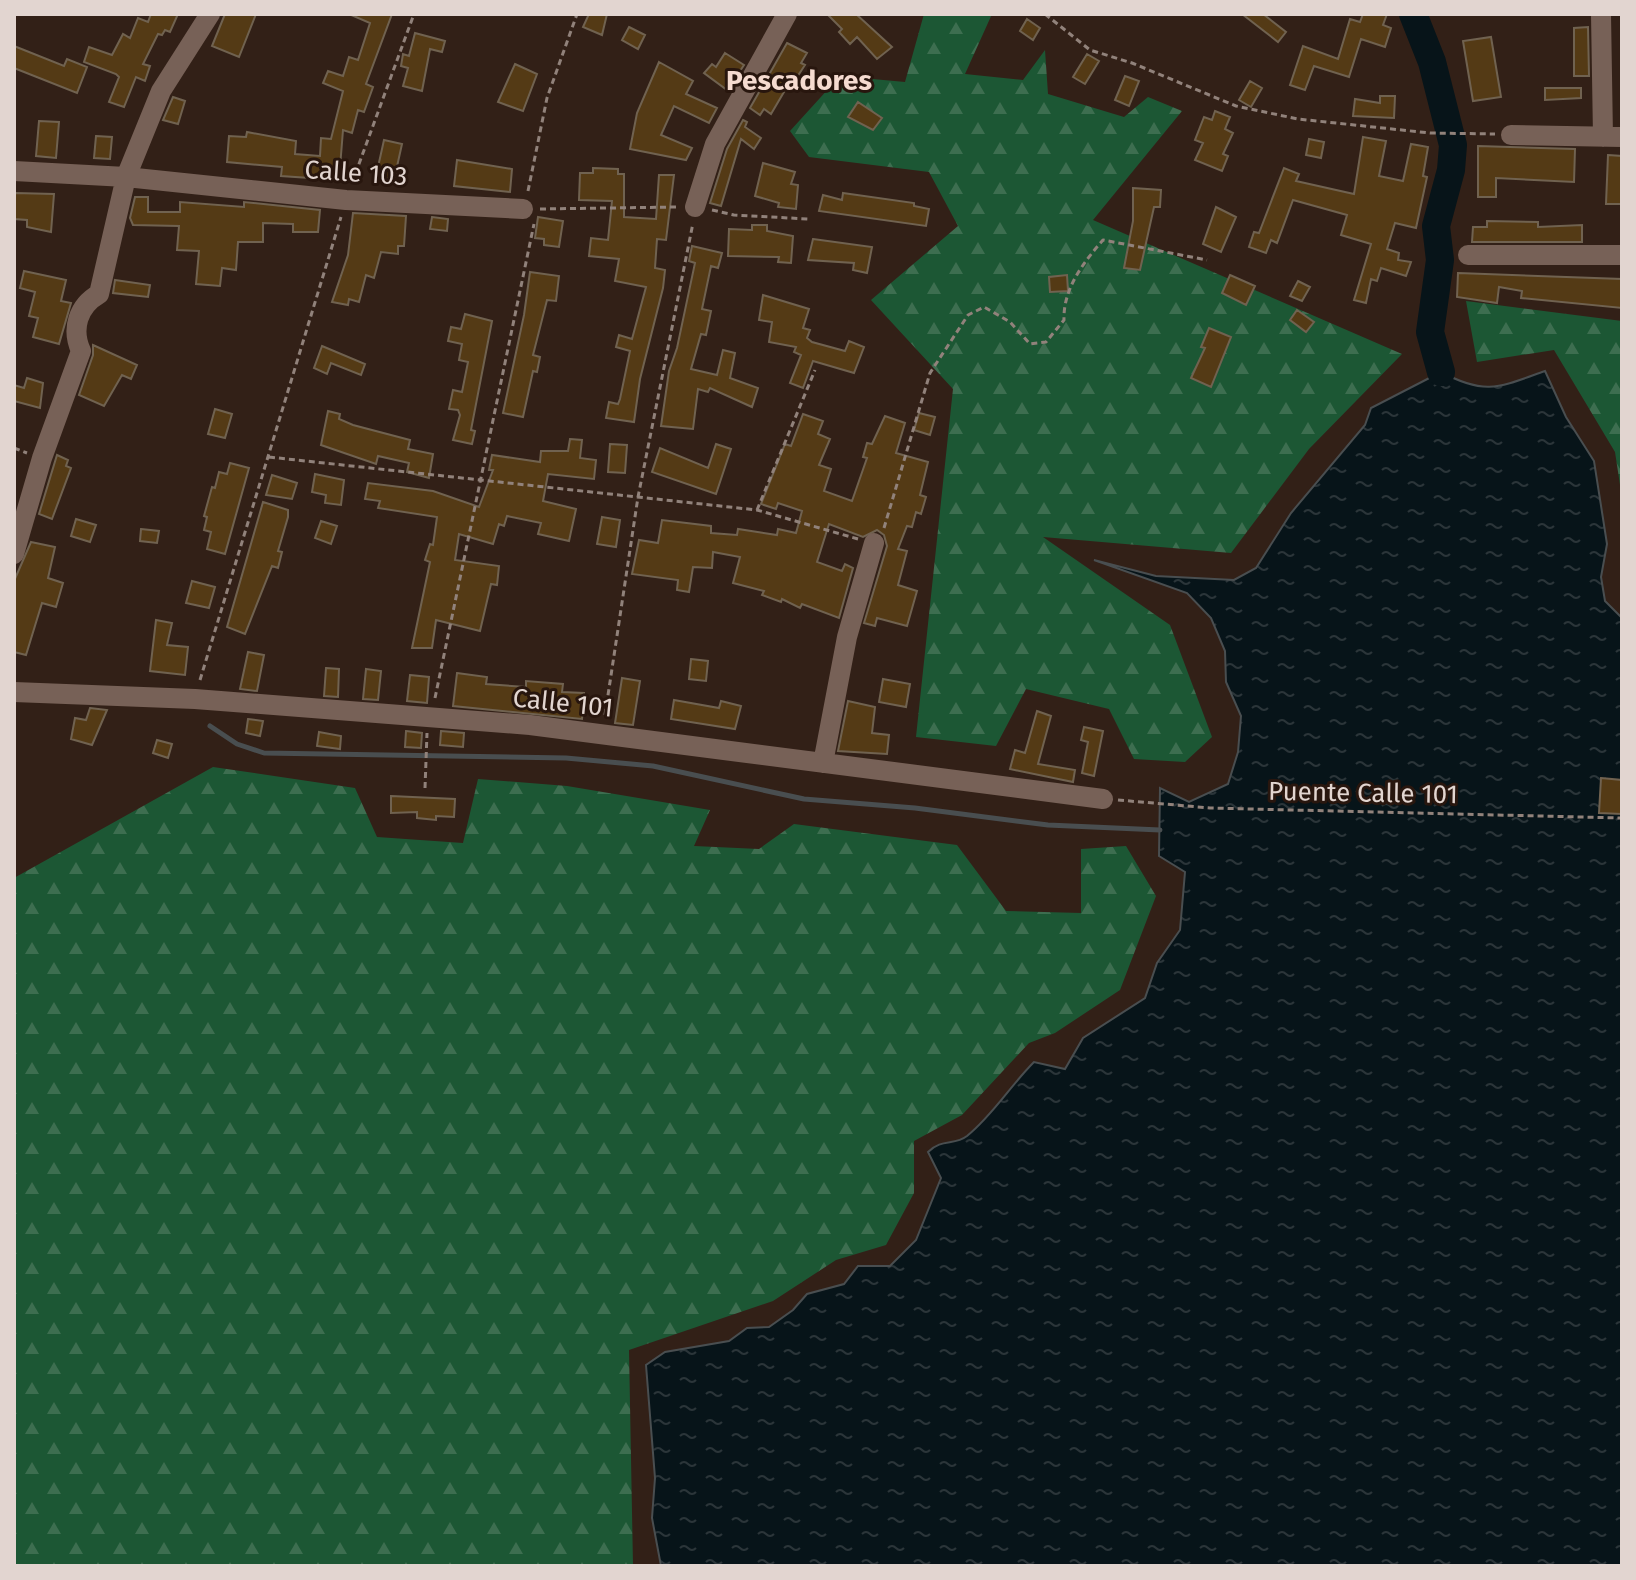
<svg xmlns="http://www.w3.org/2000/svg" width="1636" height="1580" font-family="'Fira Sans',sans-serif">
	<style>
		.forest { fill: url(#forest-firs) }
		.water { fill: url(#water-ripples); stroke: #494e50; stroke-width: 2 }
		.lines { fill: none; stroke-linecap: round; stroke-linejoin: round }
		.stream { stroke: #494e50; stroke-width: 5 }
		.river { stroke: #071419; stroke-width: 28 }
		.building { fill: #543a15; stroke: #706250; stroke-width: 2 }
		.path { stroke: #91827b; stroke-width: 3; stroke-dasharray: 6 4; stroke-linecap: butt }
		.minor { stroke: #776157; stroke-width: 20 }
		.labels { text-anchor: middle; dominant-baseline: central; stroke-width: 6; stroke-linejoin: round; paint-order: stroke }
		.street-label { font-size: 26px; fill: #e2d5d0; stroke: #28160e }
		.neighbourhood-label { font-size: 28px; font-weight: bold; fill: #f5dbd0; stroke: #28160e }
	</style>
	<defs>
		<pattern id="forest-firs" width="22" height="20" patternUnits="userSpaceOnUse" patternTransform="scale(2)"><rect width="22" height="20" fill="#1c5734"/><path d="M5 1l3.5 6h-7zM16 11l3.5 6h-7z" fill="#3d6e50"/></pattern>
		<pattern id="water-ripples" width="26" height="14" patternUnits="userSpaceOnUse" patternTransform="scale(2)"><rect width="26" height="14" fill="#071419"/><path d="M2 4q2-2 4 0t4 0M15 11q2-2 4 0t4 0" fill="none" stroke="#2b3539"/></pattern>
	</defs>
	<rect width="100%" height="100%" fill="#322017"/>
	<!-- forest -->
	<path class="forest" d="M924,14H992L965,74L1023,80L1045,50L1048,94L1124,117L1148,97L1182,111L1093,220L1402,354L1309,449L1231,553L1043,537L1170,625L1212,737L1185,762L1134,759L1109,709L1026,689L996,746L916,737L953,389L871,300L958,226L929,172L809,157L790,131L840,76L905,82Z
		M1466,301L1622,321V498L1615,452L1554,350L1477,362Z
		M213,767L355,788L377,837L463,843L478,779L567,786L710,810L694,846L759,849L794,824L957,845L1006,911L1081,913V849L1126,846L1156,896L1120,990L1055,1033L1029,1043L962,1115L914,1141V1193L886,1245L836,1260L773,1301L629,1350L633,1566H14V878Z"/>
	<!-- water -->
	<path class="water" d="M1545,371L1566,417L1594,461L1607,544L1601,577L1605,601L1622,618V1566H661L652,1518L655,1478L646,1365L665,1352L729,1341L747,1328L769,1327L793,1310L807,1294L844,1284L858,1266H890L916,1240L941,1178L928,1152C942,1138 954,1146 967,1136C993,1115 1010,1086 1034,1062L1065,1069L1083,1038L1145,998L1157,963L1180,930L1185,872L1159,856L1160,788L1189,802L1228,784L1238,752L1241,716L1226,682L1225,651L1211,618L1187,593L1094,560L1156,576L1234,580L1256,568L1291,513L1365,425L1371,408L1441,372C1486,396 1500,387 1545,371Z"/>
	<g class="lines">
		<!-- stream -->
		<path class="stream" d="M210,726L237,744L264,753L566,758L653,766L804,799L915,808L1048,825L1160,830"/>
		<!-- river -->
		<path class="river" d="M1413,14L1432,62L1453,145L1451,170L1436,226L1440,260L1430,332L1441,372"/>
	</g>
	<!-- building -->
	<path class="building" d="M151,14H178L170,32L165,30L162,35L158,34L143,64L150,66L145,81L136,77L124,107L109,102L119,77L116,74L84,62L89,47L112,55L123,34L130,38L138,18L148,22Z
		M225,14H256L239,57L212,46Z
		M349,14H392L366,84L373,87L364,112L358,110L352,133L343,130L339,180L281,176L282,167L227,162L229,136L246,137L247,132L296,141L295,154L320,156L321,138L331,139L343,91L323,83L328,71L343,76L349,57L358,60L370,23Z
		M589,14H607L602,35L583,27Z
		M827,14H856L892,47L877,59L857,37L850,44L839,32L842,29Z
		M1242,14H1263L1286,32L1278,42Z
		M1363,14H1387L1383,25L1391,28L1385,47L1361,39L1349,77L1314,66L1305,90L1290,85L1303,46L1338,59L1350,19L1360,22Z
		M1027,19L1040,28L1033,40L1020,31Z
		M629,27L645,35L638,49L622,40Z
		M1588,27L1589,76H1574V28Z
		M415,33L445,41L442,52L430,49L422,91L403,86L408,68L401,66L403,54L409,56Z
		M1491,37L1501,97L1473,101L1463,41Z
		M787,43L807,53L801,63L805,65L797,77L794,75L771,114L764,109L760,115L750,108Z
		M14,46L64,66L67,59L87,67L77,93L14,68Z
		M725,53L744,65L727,90L704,73L712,64L716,67Z
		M1087,54L1099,61L1085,84L1073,77Z
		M659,62L693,81L686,94L717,108L709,123L674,106L661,135L692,148L686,160L630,149L637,113Z
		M515,64L537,74L523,111L498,102Z
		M1125,76L1139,81L1129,106L1115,100Z
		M1250,81L1262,88L1251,107L1239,100Z
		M1545,88H1581V98L1545,100Z
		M1380,96H1395L1394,118L1353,116L1355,99L1380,103Z
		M173,97L185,101L178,124L163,120Z
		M858,102L882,118L873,130L848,117Z
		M1215,111L1230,117L1225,129L1233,133L1223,154L1228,156L1222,171L1195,160L1203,143L1195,140L1204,117L1212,120Z
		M743,120L747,122L745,127L761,138L754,149L741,139L721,206L710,203L727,149Z
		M39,121L59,122L56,158L36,156Z
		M96,136L112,137L110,159L94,158Z
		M1363,137L1386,141L1379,176L1403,181L1411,144L1428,147L1423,176L1427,177L1416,228L1395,223L1387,249L1399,253L1398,260L1411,262L1406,276L1381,268L1377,281L1371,279L1366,303L1354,300L1371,244L1341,235L1347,215L1293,200L1277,243L1271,240L1266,253L1249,247L1254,232L1259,233L1284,168L1299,174L1296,181L1354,194Z
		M1309,139L1324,142L1321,158L1306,155Z
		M384,140L402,144L394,180L376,176Z
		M1478,146L1575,149L1574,182L1496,178V197H1478Z
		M1608,155L1622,156V204H1606Z
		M457,160L512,169L510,192L454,186Z
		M763,163L795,172L791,184L798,185L796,209L778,207L779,203L755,196Z
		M593,168L618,169V174H624V217L656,219L659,175H674L666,240L657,239L655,268L665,270L663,288L640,379L634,422L606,418L609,402L618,404L620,399L630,351L616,347L619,335L632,339L646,287L615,281L619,259L589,256L591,238L608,240L612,201L579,200L580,173H593Z
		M1133,188L1161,190L1160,207H1154L1140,270L1124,268L1133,221Z
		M15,193L54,194L51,232L27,227V220L14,219Z
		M843,193L914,203V206L929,209L926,226L819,211L823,195L842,200Z
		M135,197H148V212H180V202L244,207V202L320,210L318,232H293V224L263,223V242H238L236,270L222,268L220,286L196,284L199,251L177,250L179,226L133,225L130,218Z
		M1216,207L1236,217L1221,252L1203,244Z
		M353,213L406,216L404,246H398V254L381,252L374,278L366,275L359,302L349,299L348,305L332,302L348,255Z
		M432,217L448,219L447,231L430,229Z
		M538,217L563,221L559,247L544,245V239L535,238Z
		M1487,221L1538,222V227L1582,225V242H1472L1473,227H1487Z
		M752,225H767V231L793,236L791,263L778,262L779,257L728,256L729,229L752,230Z
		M813,239L872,247L867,273L853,270L854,263L808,260Z
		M692,246L722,253L718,268L711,266L702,309L711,311L706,335L701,334L691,369L717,375L723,350L735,353L730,378L758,388L752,407L710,388L708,392L698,389L693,429L661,426L669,371L677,348L695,263L689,261Z
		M24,271L66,280L61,301L71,303L59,344L33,337L38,318L29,316L35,292L20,288Z
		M530,272L559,276L556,301L547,300L533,355L540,357L537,372L533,371L523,417L503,413L524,315Z
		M1458,273L1622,279V308L1521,298L1522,291L1499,287L1497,303L1457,297Z
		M1067,275L1068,291L1050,292L1049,277Z
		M1230,275L1255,286L1246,305L1222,293Z
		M115,280L150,285L148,297L113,293Z
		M1298,281L1310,287L1302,301L1290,296Z
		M763,295L809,309L803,328L810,330L807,338L812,342L845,351L849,341L864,347L854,373L813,361L803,388L790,383L801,355L794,352L796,347L769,342L772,322L759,320Z
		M1297,310L1314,322L1306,332L1290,320Z
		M465,314L492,321L471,430L475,431L472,444L453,440L460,415L458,410L449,409L453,390L462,392L468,362L459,360L462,344L448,341L451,327L461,329Z
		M1209,328L1231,337L1211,387L1191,378L1205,348L1201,347Z
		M93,345L137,365L131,379L122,375L104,406L79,395L93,355Z
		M322,346L365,364L361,375L331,363L327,374L314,368Z
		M27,378L43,383L40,408L14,401V385L24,388Z
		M215,409L232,414L225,438L208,434Z
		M328,411L340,414L339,419L353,425L410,440L408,449L433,454L429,478L407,472L409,463L378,456L376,464L321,445Z
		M919,413L935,417L930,435L914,430Z
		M803,414L823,421L818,434L830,439L819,465L831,469L824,491L852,501L867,458L863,457L867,443L872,444L885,416L905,423L896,453L928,462L920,495L926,497L921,514L916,512L912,527L907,526L898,549L907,551L898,585L917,591L907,626L877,618L875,626L864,623L887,546L884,535L877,530L863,537L829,524L817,562L842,571L845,564L853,568L839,618L802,604L800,608L782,599L781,602L762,595L764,591L733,583L740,557L713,552L712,568L693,567L689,592L677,590L678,580L632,574L639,540L658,543L662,520L711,526V533L737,535L738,529L777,535L778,529L796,533L802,511L778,503L776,509L761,504L785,444L791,446Z
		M570,439L582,440L580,458L596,460L594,479L548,474L543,501L576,509L569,541L538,534L541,523L507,516L504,526L499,524L493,544L459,534L455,560L499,566L497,585L491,584L480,631L436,620L432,648H412L430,562L425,560L430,544L433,545L437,517L378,508L380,501L365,499L368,483L433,491L479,507L493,470H489L492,455L540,462L541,451H568Z
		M610,444L627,445L625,473L608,472Z
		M716,444L731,449L716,494L652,472L660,448L708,468Z
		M57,455L68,460L66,466L71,468L52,519L39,514Z
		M230,463L249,468L225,554L207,549L211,532L204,530L207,517L204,516L212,487L215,488L219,472L227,474Z
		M315,474L344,480L341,505L325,503L326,495L312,492Z
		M272,475L297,483L292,499L266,495Z
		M263,502L288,510V517L278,551L282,552L278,568L272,566L245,634L227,627Z
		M602,517L620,520L616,547L597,544Z
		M76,519L96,525L90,542L71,536Z
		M321,521L337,526L331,544L315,538Z
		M141,529L159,531L157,543L140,541Z
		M31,542L55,547L48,578L63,583L56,607L42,603L26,655L14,652V581Z
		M192,581L215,587L209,608L186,603Z
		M156,620L172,623L167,645L188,647L185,675L150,671Z
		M248,652L264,655L257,691L240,689Z
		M691,659L708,661L706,681L689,679Z
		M326,668L339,669L338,697L324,696Z
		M366,669L381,671L378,700L363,699Z
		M457,673L487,677L486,684L526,687V681L563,684L562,692L584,693L582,719L453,706Z
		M410,675L429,677L427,703L407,701Z
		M622,678L640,681L633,725L615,723Z
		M883,679L910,684L906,707L879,702Z
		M674,700L719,708L721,701L741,706L735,729L671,719Z
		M848,701L875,707L872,733L889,735L887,754L838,751Z
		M90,708L107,710L92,745L71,739L75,718L86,720Z
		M1037,711L1051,716L1038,764L1075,770L1073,782L1010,769L1015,750L1025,753Z
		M248,719L263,721L260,736L246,733Z
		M1084,727L1103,731L1094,776L1082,773L1088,742L1081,740Z
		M406,731L422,733L421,748L405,747Z
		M441,731L464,733L463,747L440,745Z
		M319,732L341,736L340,749L317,746Z
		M157,740L172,744L168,758L153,753Z
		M1601,778L1622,780V814L1599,813Z
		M391,796L455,799L454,817L436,816V820L417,818V812L391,813Z"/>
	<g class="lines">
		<!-- path -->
		<path class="path" d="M1045,14L1090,50L1132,63L1236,106L1298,119L1430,133L1495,134
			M352,183L414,14
			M528,191L547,98L577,14
			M540,209L676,207
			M712,210L734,215L808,219
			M14,448L27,453
			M269,457L757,510L858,539
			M757,510L815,370
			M884,528L930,373L968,315L984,307L1010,322L1030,344L1046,342L1064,320C1063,289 1083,263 1103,240L1207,260
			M200,680L341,217
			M435,698L534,224
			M605,715L638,497L693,223
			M425,788L427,733
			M1118,800L1210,808L1622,818"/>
		<!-- minor -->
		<path class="minor" d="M1601,14L1603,137
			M1511,135L1622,137
			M14,171L126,177L346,200L523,209
			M695,207L715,144L787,14
			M1468,255H1622
			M14,554L42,458L81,351C71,329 78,306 99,294L126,177L161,91L210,14
			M14,692L195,699L530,725L1103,799
			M823,763L847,637L874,543"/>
	</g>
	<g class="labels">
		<!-- street labels -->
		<g class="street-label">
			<text transform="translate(356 173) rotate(4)">Calle 103</text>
			<text transform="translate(563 703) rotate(6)">Calle 101</text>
			<text transform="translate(1363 793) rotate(1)">Puente Calle 101</text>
		</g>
		<!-- neighbourhood labels -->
		<g class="neighbourhood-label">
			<text x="799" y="80">Pescadores</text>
		</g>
	</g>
	<!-- border -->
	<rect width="1636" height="1580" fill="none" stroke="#e2d5d0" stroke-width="32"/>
</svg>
